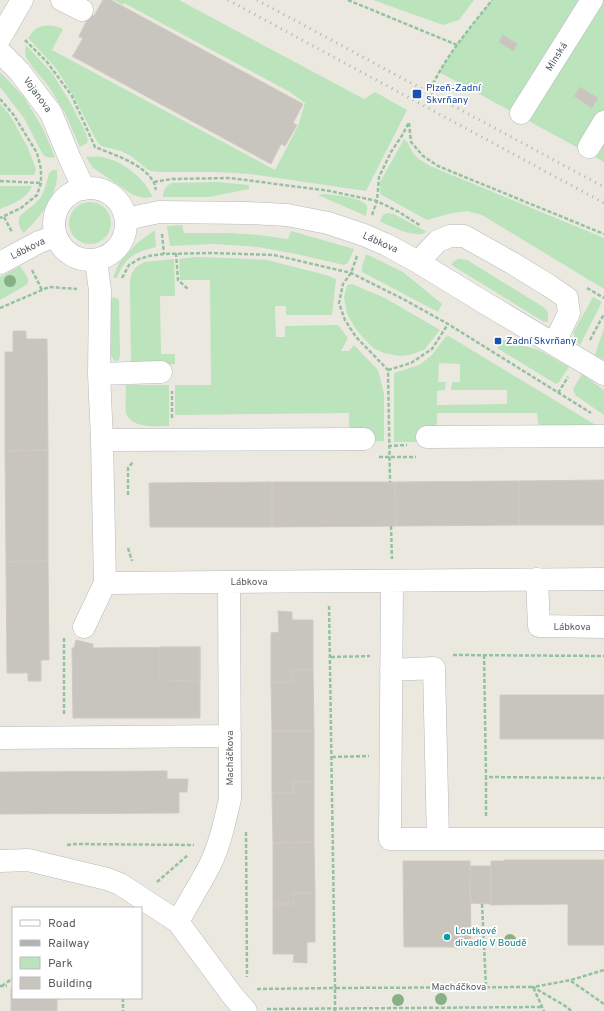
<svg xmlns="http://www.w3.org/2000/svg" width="604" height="1011" font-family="Overpass,sans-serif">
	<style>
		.green { fill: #bbe3bc; fill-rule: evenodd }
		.building { fill: #c8c5bf; stroke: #d0cabe }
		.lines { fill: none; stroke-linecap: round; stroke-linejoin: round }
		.minor-casing { stroke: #b5b8bc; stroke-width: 23 }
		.path { stroke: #94c2a1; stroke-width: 2.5; stroke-dasharray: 4 2; stroke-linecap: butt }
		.minor { stroke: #fff; stroke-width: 22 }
		.rail { stroke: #b1b2b2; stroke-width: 3; stroke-dasharray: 1 5; stroke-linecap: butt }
		.tree { fill: #87b184 }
		.transit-dot { fill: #1a4fb4; stroke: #fff; stroke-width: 1.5 }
		.culture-dot { fill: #0f9aa8; stroke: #fff; stroke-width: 1.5 }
		.labels { text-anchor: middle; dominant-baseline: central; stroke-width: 3.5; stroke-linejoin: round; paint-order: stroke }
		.street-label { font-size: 10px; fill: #585c60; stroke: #fff }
		.transit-label { font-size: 10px; fill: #164399; stroke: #fff; text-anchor: start }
		.culture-label { font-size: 10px; fill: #0d838f; stroke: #fff; text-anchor: start }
	</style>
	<rect width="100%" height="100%" fill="#ebe9df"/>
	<!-- green -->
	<path class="green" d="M114,0H179L364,99L375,92L407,110L366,191L250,174L216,172H158L151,171L147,169L131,156L121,151L101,146L96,140L73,95L55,67L28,38C31,35 33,30 37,28C45,24 56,25 63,29L52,50L275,170L298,126L305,103L290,92L124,3L123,5Z
		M373,0H474L459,20L443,25Z
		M492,0H604V162L439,72L457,45Z
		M26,45L52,73L70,102L85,131L88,140L87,143L80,147L65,113L49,87L31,65L26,57L25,52Z
		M0,72L24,97L43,129L55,157C50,158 45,158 42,153L24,118L0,87Z
		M0,103L11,117L27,146L36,169L34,175H0Z
		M404,139C409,143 410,148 413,153C417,159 424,162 430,166L604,238V289L482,215L467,211L452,213L427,220L380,194V182Z
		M86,157C91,157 97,156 102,157C119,160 134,171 145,184C148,188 150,193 153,197L144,198L133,195L92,167Z
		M53,170H57C59,195 41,216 24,233C20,230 17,221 20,216C22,214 25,212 27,210C32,206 37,202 41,197C45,190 47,181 49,173Z
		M217,182L249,185V189L209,197H163C164,189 165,186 172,183Z
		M0,186H32C27,199 12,204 0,209Z
		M324,194C334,195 363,197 367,206C368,209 366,213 366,216L318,195Z
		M69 223a21 21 0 1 1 42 0a21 21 0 1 1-42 0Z
		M387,213L394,214L427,232C425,232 423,234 421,234C409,236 390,226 380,221L383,215Z
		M182,225L184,233H231L259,235L288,239L291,231L354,249L348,263L344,265L296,254L258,247L214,244L170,246L167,226Z
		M155,230L156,247C135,253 126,255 117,278H115L113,277L119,263L137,243Z
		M366,254L403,272L442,304L438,312L362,272V267Z
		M196,257L230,258L267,260L326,275L336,279L332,315H286V306H275L276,337H285V326L338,325L348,338L341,351H349L354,345L378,370L384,394V441L367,442L349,426V413L175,415V385H211L210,280H180L179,259Z
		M174,259L175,296H160L161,354H175V364L131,365L130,292V280L132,273L135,268L144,262Z
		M458,259H462L467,260L545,308L548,313V321L547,322H544L453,266L452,264L453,262Z
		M20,266L28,278V283L23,287L0,300V277Z
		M352,284L385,298L440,330L424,350L409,355L399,356L384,353L373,348L357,331L347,314L344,297L347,285Z
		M114,297L119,300L120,354L119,360L115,361L113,359L111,356V300Z
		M593,297L602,302L580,345C575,340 573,338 574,331Z
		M604,328V360L595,355Z
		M447,335L599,427H540L538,423L537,413H437V423L435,427L423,442H394V373L419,365L431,356ZM439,363L460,364V382H452L451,390H507V404L437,405V391L445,390L446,382H438Z
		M503,340L539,350L569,367L559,382L556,384L497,348Z
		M582,374L604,390V415L575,395L573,389Z
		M126,385H169V426C156,426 132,429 126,413C125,410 126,390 126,385Z"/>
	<!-- building -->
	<path class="building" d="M103,0H111L303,104L293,123L297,125L285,146L281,144L271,164L72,56L74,54L83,38L79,37V36L90,14L94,16Z
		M503,35L517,44L513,51L499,42Z
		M580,87L598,98L592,108L574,96Z
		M13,331H26V339H47L48,450L5,451V352H13Z
		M48,450V561L6,562L5,451Z
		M604,480V525H519V481Z
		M519,481V525L396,526L395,482Z
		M272,482H395L396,526L272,527Z
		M272,482V527H150L149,483Z
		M48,561L49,660H41V681H28V673H7L6,562Z
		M278,611L292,612V620H313V669L293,670L292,671L293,682L271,683V633L279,632Z
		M76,640L93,644V648L200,647V718H73L72,648H74Z
		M160,647H200V681L160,680Z
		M313,669L314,731H272L271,683L293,682L292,671L293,670Z
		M500,695H604V739H500Z
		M272,731H314V781L293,782V793H272Z
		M167,771V779H188L187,792H179V813L0,814V772Z
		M314,781V842L273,843L272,793H293V782Z
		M314,842L315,893H293L294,904H273V843Z
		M504,860H604V945H568V904L491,905V861H504Z
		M403,861H470L471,947H404Z
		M470,866H491V904L470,903Z
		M293,893H315V942H307V963L293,962L294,954H273V904H294Z
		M11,989H13V998H57V1011H11Z"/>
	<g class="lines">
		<defs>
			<path id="minor" d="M62,0L82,10
				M0,38L22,0
				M0,52L19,71L51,113L70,159L84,189
				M521,113L592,0
				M589,147L604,122
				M54 224a36 36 0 1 1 72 0a36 36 0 1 1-72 0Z
				M126,219L159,212L247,213L287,215L328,223L364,235L387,245L418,262L485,303L604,374
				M96,260L100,291L99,374L102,440L105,583L604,579
				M418,262L438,241L450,236H464L512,263L548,285L567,298L569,313L554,344
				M0,263L39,242L56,236
				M99,374L161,372
				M427,437L604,436
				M102,440L364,439
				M537,579L539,626L604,627
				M392,581L390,839H604
				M84,627L105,583
				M391,670L434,668L438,839
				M0,738L230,736
				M0,861L28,860L107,879L120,884L178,922L232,995L246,1011
				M178,922C188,903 200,884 210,865C220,844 225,821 230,799L229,582"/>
		</defs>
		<!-- minor casing -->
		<use href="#minor" class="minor-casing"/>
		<!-- path -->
		<path class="path" d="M348,0L457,45
			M25,40L47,62L72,96L95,147C114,155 142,163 153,181C155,183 155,187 156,190
			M433,84C448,53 471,27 492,0
			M0,99L13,114L37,153L41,169V183L37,195L21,208L0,218
			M409,123L411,142L423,156L438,166L604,234
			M0,181L41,183
			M154,182L172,179L230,178L330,191L377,201L399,212L421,226
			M372,215L377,201L379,177L391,152L403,134L409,122
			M4,217L12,232
			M162,234L164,254
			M176,253L178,280L188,289
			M357,256L351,273L343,284L339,303L345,320L356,337L388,370L390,482
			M32,270L42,290
			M122,278L129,265L139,259L149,256L164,254L210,253L274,255L351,273L405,300L448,324L591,413
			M587,288L604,298
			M0,308L49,287L77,289
			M590,340L604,314
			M388,370L411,363L432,349L448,324
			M558,393L568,377
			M172,418V391
			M388,446L407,445
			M379,457H416
			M128,495V468L133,462
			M391,526L392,559
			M128,548L132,561
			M64,638V715
			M453,655L604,656
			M484,655L486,777
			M331,657L370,656
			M332,757L369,756
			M486,816V777L604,778
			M246,832L247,977
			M67,845L76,844L194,845
			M157,882L188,855
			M482,904L486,987
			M571,981L604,1004
			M0,986H7
			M2,986L13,978
			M257,989L335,988L329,604
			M123,998V1011
			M267,1009L542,1007
			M335,1011V988L533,987L544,1011
			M571,1011L567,1007L533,987L571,980L604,970"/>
		<!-- minor -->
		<use href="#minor" class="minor"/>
		<!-- rail -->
		<path class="rail" d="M228,0L604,203
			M257,0L604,187"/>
	</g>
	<!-- trees -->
	<g class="tree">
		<circle cx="10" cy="281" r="6"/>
		<circle cx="510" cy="940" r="6"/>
		<circle cx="441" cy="999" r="6"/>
		<circle cx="398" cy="1000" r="6"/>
	</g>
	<!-- markers -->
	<g class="transit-dot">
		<rect x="412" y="89" width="10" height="10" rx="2"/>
		<rect x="494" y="337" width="8" height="8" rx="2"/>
	</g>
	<circle class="culture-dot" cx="447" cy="937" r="4"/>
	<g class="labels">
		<!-- street labels -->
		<g class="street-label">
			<text transform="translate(557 57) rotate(-58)">Minská</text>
			<text transform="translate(37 95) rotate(54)">Vojanova</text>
			<text transform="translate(380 243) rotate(24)">Lábkova</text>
			<text transform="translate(28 249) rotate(-26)">Lábkova</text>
			<text x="249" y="582">Lábkova</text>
			<text x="572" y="627">Lábkova</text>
			<text transform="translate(230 758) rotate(-90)">Macháčkova</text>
			<text x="459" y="987">Macháčkova</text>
		</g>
		<!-- transit labels -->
		<g class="transit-label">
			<text x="426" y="88">Plzeň-Zadní<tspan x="426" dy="12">Skvrňany</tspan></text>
			<text x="506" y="341">Zadní Skvrňany</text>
		</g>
		<!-- culture labels -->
		<g class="culture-label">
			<text x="455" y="931">Loutkové<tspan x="455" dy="12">divadlo V Boudě</tspan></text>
		</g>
	</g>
	<!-- legend -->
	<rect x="12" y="907" width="130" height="92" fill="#ffffff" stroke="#bcbebf"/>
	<rect x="20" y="920" width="20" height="6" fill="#ffffff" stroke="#bcbebf"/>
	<text x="48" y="927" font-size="12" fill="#585c60">Road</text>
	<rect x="20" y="940" width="20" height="6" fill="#b1b2b2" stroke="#bcbebf"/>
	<text x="48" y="947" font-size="12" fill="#585c60">Railway</text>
	<rect x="20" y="957" width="20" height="12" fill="#bbe3bc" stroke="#bcbebf"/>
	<text x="48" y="967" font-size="12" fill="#585c60">Park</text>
	<rect x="20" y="977" width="20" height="12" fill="#c8c5bf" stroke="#bcbebf"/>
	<text x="48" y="987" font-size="12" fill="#585c60">Building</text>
</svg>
